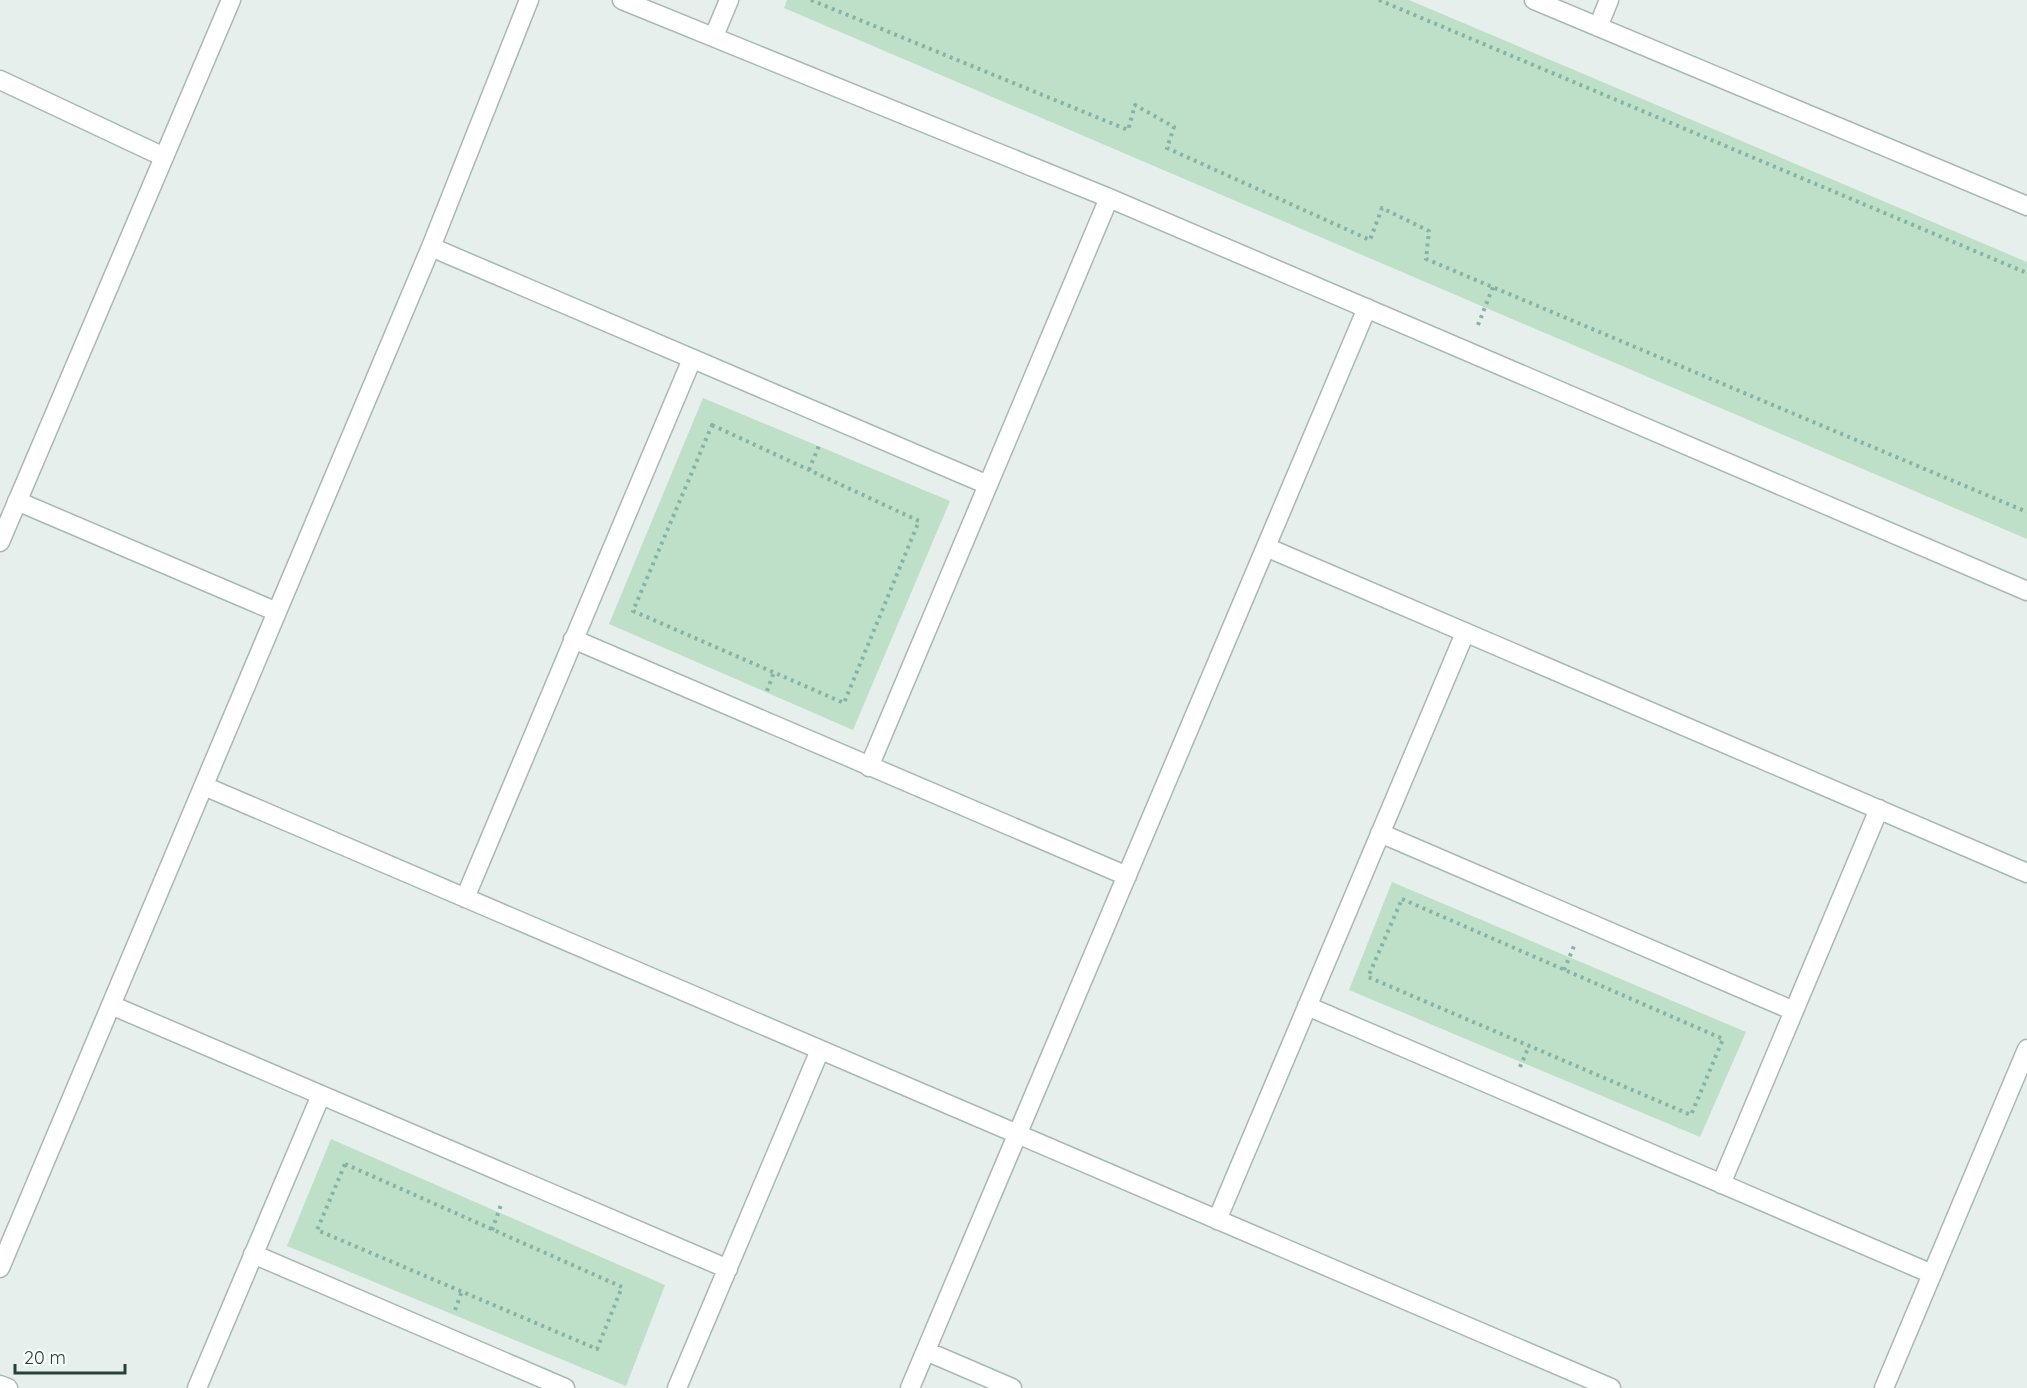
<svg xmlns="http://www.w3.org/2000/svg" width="2027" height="1388" font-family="Quicksand,sans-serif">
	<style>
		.green { fill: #bfe0c8 }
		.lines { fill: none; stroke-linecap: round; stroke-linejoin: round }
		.minor-casing { stroke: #a8b8b2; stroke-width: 21 }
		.path { stroke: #86b3a5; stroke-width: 4; stroke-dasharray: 3 4.5; stroke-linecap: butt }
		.minor { stroke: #fff; stroke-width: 18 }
	</style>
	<rect width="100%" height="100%" fill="#e6efeb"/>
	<!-- green -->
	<path class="green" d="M787,0H1409L2027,262V539L784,8Z
		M703,398L950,501L853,730L609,624Z
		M1392,882L1746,1032L1700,1137L1349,990Z
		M331,1139L665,1285L626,1386L287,1246Z"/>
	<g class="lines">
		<defs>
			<path id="minor" d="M622,0L1109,198L2027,591
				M1534,0L2027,206
				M1598,27L1609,0
				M714,36L729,0
				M0,80L164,157
				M431,247L988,485
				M17,501L277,612
				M0,542L231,0
				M1266,547L2027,873
				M573,639L1127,876
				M869,767L1109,198
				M204,786L1611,1388
				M1380,833L1794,1011
				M465,898L692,359
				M111,1005L728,1269
				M1307,1006L1932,1274
				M1721,1184L1879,809
				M1217,1220L1465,633
				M253,1254L565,1388
				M0,1268L431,247L529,0
				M926,1351L1012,1388
				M0,1385L8,1388
				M197,1388L321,1095
				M677,1388L820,1050
				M910,1388L1367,308
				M1884,1388L2027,1049"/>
		</defs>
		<!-- minor casing -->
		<use href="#minor" class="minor-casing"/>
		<!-- path -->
		<path class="path" d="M811,0L1128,130L1135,105L1174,127L1167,148L1370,240L1382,208L1429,231L1426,259L2027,512
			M1379,0L2027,273
			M1478,325L1493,287
			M712,425L919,521L844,703L633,611Z
			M809,470L820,443
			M767,691L774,672
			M1402,899L1723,1039L1691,1115L1368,977Z
			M1564,970L1574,946
			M1520,1067L1529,1046
			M345,1164L622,1287L597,1349L317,1230Z
			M492,1230L502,1202
			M455,1310L462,1291"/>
		<!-- minor -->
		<use href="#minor" class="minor"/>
	</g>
	<!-- scale -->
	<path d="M15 1364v9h110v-9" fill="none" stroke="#24423a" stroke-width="3"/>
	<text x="24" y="1364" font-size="18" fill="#24423a" stroke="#f7fbf9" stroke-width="4.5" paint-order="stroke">20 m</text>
</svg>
